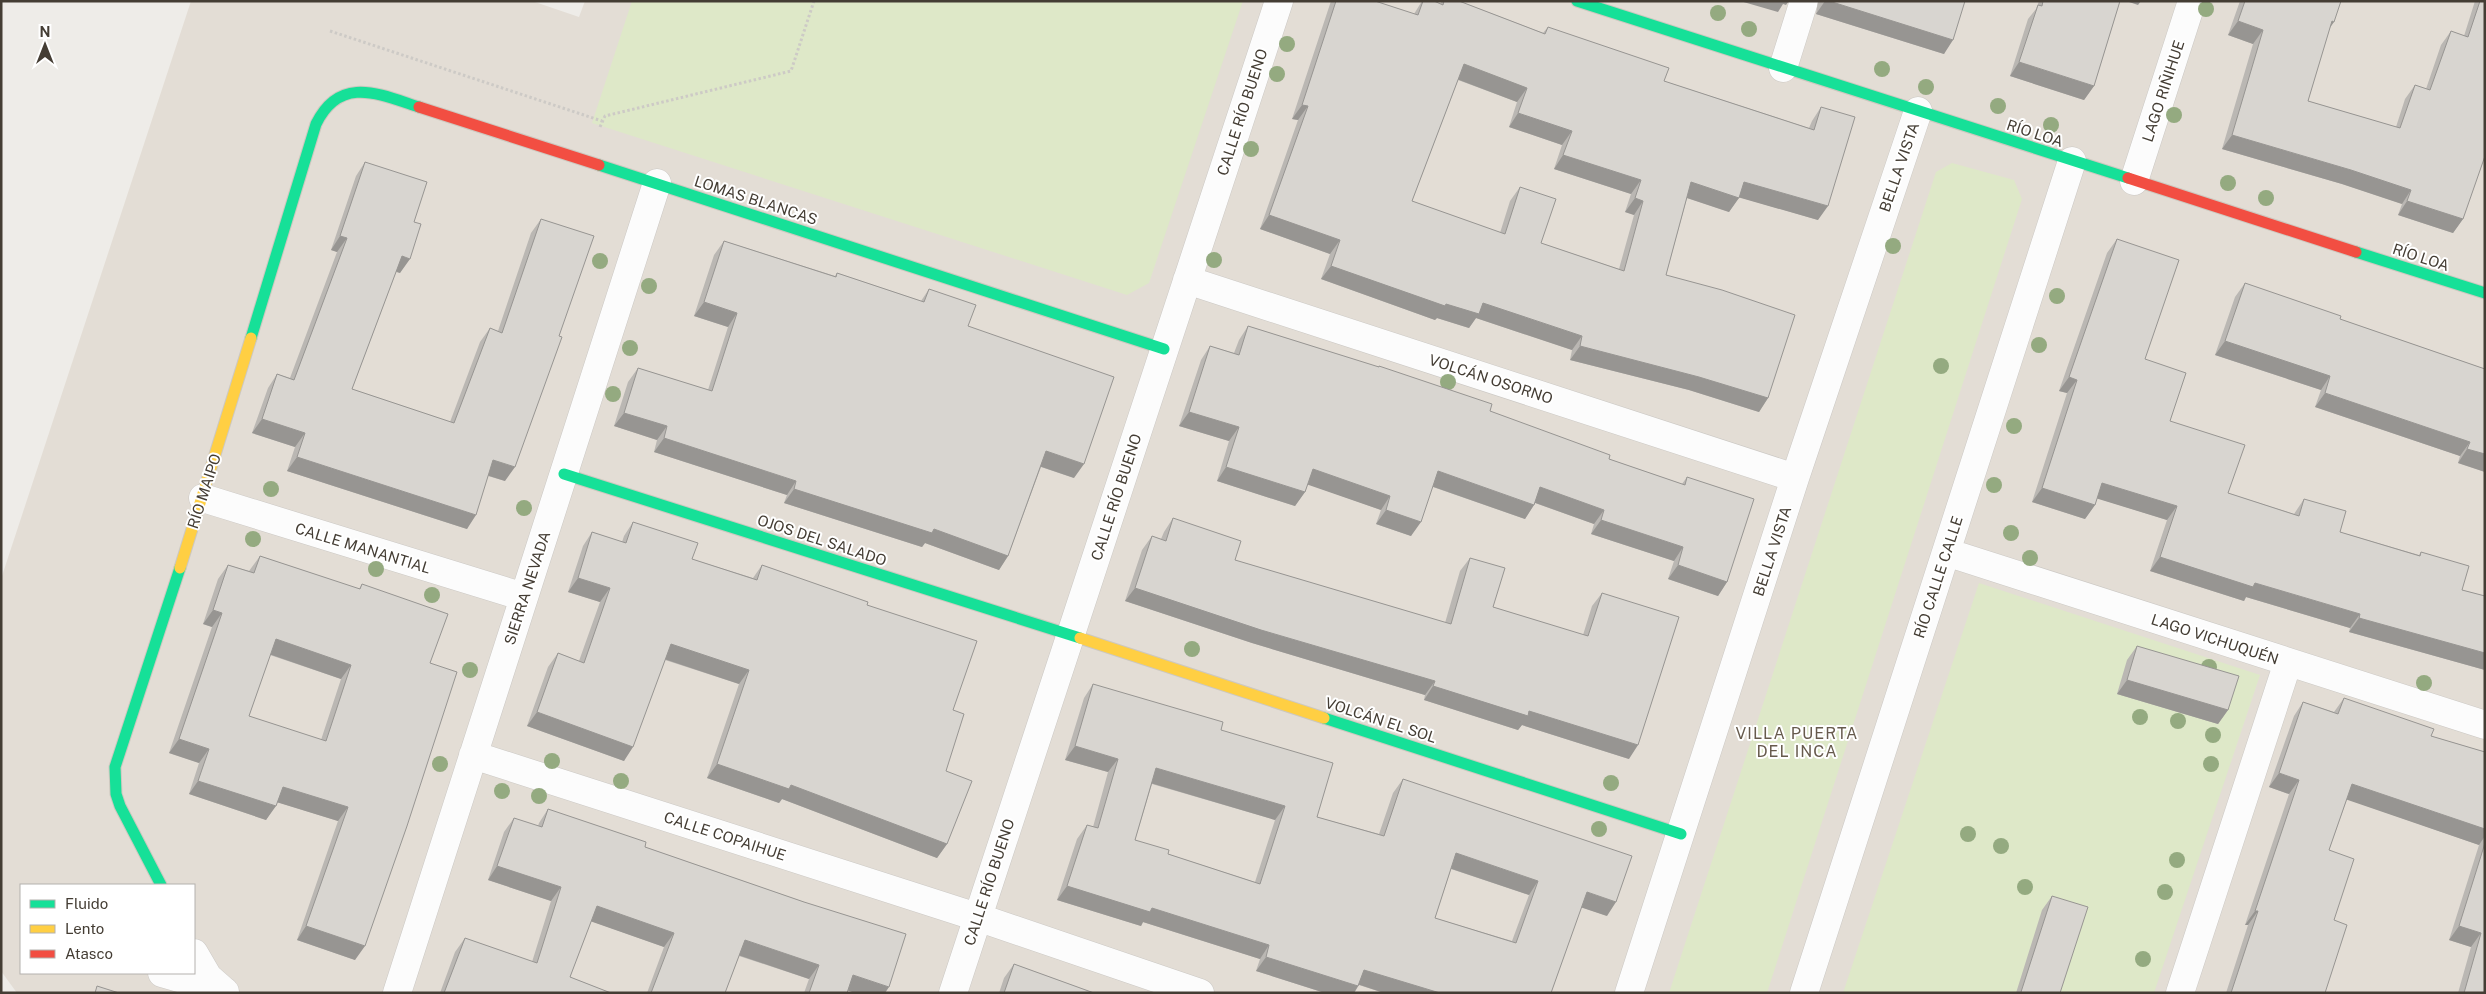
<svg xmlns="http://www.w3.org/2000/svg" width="2486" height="994" font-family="'Public Sans',sans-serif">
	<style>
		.residential { fill: #e3ddd5; fill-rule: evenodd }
		.green { fill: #dee8c8 }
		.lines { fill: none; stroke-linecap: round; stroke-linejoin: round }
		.street-casing { stroke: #cbc8c4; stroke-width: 29 }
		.fast-casing { stroke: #cdc8bf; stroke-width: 13 }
		.slow-casing { stroke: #cdc8bf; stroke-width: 13 }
		.jam-casing { stroke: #cdc8bf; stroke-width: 13 }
		.path { stroke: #cdcac6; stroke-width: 3; stroke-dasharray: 2.5 2.5; stroke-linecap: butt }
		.street { stroke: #fcfcfc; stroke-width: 28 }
		.fast { stroke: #16e098; stroke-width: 11 }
		.slow { stroke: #ffcf43; stroke-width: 11 }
		.jam { stroke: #f24e42; stroke-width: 11 }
		.tree { fill: #94aa80 }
		.wall { fill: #bab7b3; fill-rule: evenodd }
		.shaded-wall { fill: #979592 }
		.building { fill: #d8d5d0; stroke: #979592; fill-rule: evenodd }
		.labels { text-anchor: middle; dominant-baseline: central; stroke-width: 4; stroke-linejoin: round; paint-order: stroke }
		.street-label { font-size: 15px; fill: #443d34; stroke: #fff }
		.neighbourhood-label { font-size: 16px; letter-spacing: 1px; fill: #665a4c; stroke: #fff }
	</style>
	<rect width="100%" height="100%" fill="#eeece8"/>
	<!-- residential -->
	<path class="residential" d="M191,1H532L579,17L585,1H2485V993H17L1,971V579ZM21,885H194V973H21Z"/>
	<!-- green -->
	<path class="green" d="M632,1H1243L1149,283L1127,295L592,123Z
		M1952,163L2014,180L2022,199L1767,993H1669L1936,172Z
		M1979,583L2260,675L2154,993H1843Z"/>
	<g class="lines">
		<defs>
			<path id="street" d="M1783,68L1804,1
				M2134,181L2192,1
				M1187,280L1795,478
				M203,498L524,597
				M1946,552L2485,725
				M473,755L977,917L1200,993
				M194,953L208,977L225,992
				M162,973L224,991
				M397,993L657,183
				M953,993L1279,1
				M1629,993L1795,478L1918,111
				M1804,993L2072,161
				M2180,993L2288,662"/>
			<path id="fast" d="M1577,1L2128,178
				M599,165L1164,349
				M2356,252L2485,293
				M251,338L316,124C340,75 379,94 419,107
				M564,474L1080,638
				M1324,718L1681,834
				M161,885L120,806L116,794L115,767L180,568"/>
			<path id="slow" d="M180,568L251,338
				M1080,638L1324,718"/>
			<path id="jam" d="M419,107L599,165
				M2128,178L2356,252"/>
		</defs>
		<!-- street casing -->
		<use href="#street" class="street-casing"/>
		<!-- fast casing -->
		<use href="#fast" class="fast-casing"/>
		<!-- slow casing -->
		<use href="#slow" class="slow-casing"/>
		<!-- jam casing -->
		<use href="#jam" class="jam-casing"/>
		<!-- path -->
		<path class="path" d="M330,31L602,121
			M600,127L605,116L791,71L814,1"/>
		<!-- street -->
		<use href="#street" class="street"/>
		<!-- fast -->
		<use href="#fast" class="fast"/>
		<!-- slow -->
		<use href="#slow" class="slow"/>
		<!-- jam -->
		<use href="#jam" class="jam"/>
	</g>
	<!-- trees -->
	<g class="tree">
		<circle cx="2206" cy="9" r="8"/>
		<circle cx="1718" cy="13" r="8"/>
		<circle cx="1749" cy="29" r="8"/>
		<circle cx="1287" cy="44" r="8"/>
		<circle cx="1882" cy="69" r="8"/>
		<circle cx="1277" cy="74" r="8"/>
		<circle cx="1926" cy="87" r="8"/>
		<circle cx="1998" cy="106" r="8"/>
		<circle cx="2174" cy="115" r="8"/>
		<circle cx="2051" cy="125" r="8"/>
		<circle cx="1251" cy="149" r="8"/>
		<circle cx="2228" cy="183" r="8"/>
		<circle cx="2266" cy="198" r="8"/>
		<circle cx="1893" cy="246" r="8"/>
		<circle cx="1214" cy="260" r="8"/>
		<circle cx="600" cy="261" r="8"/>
		<circle cx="649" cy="286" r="8"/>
		<circle cx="2057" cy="296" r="8"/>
		<circle cx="2039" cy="345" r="8"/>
		<circle cx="630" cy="348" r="8"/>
		<circle cx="1941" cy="366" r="8"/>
		<circle cx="1448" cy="382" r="8"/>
		<circle cx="613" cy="394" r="8"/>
		<circle cx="2014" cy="426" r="8"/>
		<circle cx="1994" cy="485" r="8"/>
		<circle cx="271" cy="489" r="8"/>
		<circle cx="524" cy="508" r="8"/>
		<circle cx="2011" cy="533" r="8"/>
		<circle cx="253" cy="539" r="8"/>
		<circle cx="2030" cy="558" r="8"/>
		<circle cx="376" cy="569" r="8"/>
		<circle cx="432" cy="595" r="8"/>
		<circle cx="1192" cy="649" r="8"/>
		<circle cx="2209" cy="667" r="8"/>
		<circle cx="470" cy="670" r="8"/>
		<circle cx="2424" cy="683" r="8"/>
		<circle cx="2140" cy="717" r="8"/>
		<circle cx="2178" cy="721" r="8"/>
		<circle cx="2213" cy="735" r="8"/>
		<circle cx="552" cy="761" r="8"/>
		<circle cx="440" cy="764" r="8"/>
		<circle cx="2211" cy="764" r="8"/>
		<circle cx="621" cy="781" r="8"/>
		<circle cx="1611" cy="783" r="8"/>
		<circle cx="502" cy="791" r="8"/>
		<circle cx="539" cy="796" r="8"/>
		<circle cx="1599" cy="829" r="8"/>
		<circle cx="1968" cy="834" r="8"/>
		<circle cx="2001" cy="846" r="8"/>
		<circle cx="2177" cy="860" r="8"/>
		<circle cx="2025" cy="887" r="8"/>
		<circle cx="2165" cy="892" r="8"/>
		<circle cx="2143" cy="959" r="8"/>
	</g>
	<!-- wall -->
	<path class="wall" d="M1331,1H1375L1414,14L1422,1H1434L1440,4L1442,1H1459L1543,33L1548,27L1664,81L1809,128L1812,121L1821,107L1818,220L1739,197L1729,212L1687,198L1666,275L1768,398L1759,412L1689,390L1570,360L1572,350L1476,318L1469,328L1437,318L1435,320L1321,279L1330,254L1260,229L1298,120L1292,119L1330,4ZM1458,80L1517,102L1509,127L1562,145L1554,169L1631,194L1625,212L1634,215L1619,269L1541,243L1520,187L1510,201L1500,233L1412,201Z
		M1818,1H1965L1944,54L1816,14Z
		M2039,1H2120L2094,86L2084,100L2010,76L2028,19L2036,9Z
		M2240,1H2341L2329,29L2308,101L2396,127L2405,99L2415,85L2426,89L2441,45L2451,31L2464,36L2475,1H2485L2463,219L2453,233L2398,215L2402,204L2342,184L2222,149L2253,44L2228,35Z
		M365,162L414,222L400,273L396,272L352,389L450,422L480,342L490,328L498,331L531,233L541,219L505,481L488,476L467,529L287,471L295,447L252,433L268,388L277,374L290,378L337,252L331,250L356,176Z
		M2117,239L2145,359L2170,421L2228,493L2294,514L2304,499L2340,532L2419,555L2421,552L2462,590L2485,596V670L2349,632L2350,628L2246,597L2244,601L2150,571L2167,520L2097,498L2095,505L2085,519L2032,502L2067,393L2059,391L2107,253Z
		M724,241L835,276L837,273L921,301L929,289L968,326L1074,478L1041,467L1008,556L999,570L925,543L922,547L784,503L787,495L654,452L657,440L614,426L628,382L638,368L708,390L728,327L694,316L714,255Z
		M2245,283L2340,319L2485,369V472L2458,463L2460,456L2315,407L2321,390L2215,355L2235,297Z
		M1248,326L1378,367L1379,366L1609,459L1682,484L1687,477L1727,582L1718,596L1668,579L1674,561L1591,534L1594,524L1535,503L1525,519L1433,487L1411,536L1376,524L1381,510L1308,484L1305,492L1295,506L1217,481L1229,441L1179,426L1201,360L1210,346L1234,353L1239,340Z
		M1173,518L1235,560L1445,623L1460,571L1470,558L1493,607L1583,635L1592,606L1602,593L1629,759L1522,725L1518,730L1424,700L1425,695L1252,643L1125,601L1142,550L1152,536L1161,539L1164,532Z
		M633,522L692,559L753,578L762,565L867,605L953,710L946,771L947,844L937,858L782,799L779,803L707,778L739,684L665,660L624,761L527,726L548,667L558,653L579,661L600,602L568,592L583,546L592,532L622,542L624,536Z
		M260,556L359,589L362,584L430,663L355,960L297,940L338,821L277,802L266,820L189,794L199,763L169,753L212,627L203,624L218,579L228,565L249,571ZM270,655L341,679L321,740L249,716Z
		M2137,646L2228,710L2218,724L2117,694L2127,660Z
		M1093,684L1221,730L1317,817L1379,834L1393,793L1403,779L1607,916L1581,907L1551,993H1384L1359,985L1354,993H1325L1256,971L1260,959L1143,922L1141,926L1057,900L1077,839L1087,825L1093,827L1108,772L1065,760L1084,698ZM1152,784L1275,820L1255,882L1168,854L1135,840ZM1451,869L1529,895L1512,941L1435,918Z
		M2344,698L2431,736L2485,752V993H2458L2471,947L2449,940L2479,845L2347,799L2329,850L2334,920L2325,993H2226L2248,925H2245L2289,794L2269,787L2294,716L2303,702L2334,712Z
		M548,809L645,847L804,902L848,990L847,993H804L809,979L739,956L725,993H647L664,947L591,921L570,977L611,993H440L455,952L465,938L532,962L551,901L488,880L504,832L514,818L538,826L539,823Z
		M2052,896L2060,993H2016L2042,910Z
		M1014,964L1094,993H999L1004,978Z"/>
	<!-- shaded-wall -->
	<path class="shaded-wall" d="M1740,1H1789L1786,5L1783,4L1778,12Z
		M1825,1H1829L1953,40L1944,54L1816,14Z
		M2126,1H2141L2138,5Z
		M2238,21L2263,30L2253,44L2228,35Z
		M2332,21L2334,22L2324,36Z
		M2019,62L2094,86L2084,100L2010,76Z
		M1464,64L1527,88L1517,102L1454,78Z
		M1302,105L1308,106L1298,120L1292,119Z
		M1518,113L1572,131L1562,145L1509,127Z
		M2232,135L2351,170L2411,190L2402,204L2342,184L2222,149Z
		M1563,155L1641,180L1631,194L1554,169Z
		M1691,182L1739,198L1729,212L1681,196Z
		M1744,182L1828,206L1818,220L1734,196Z
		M1635,198L1643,201L1634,215L1625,212Z
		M2407,201L2463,219L2453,233L2398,215Z
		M1269,215L1340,240L1330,254L1260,229Z
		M340,236L347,238L337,252L331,250Z
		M402,256L410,259L400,273L392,270Z
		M1331,266L1483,303L1582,336L1572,350L1476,318L1469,328L1437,318L1435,320L1321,279Z
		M704,302L737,313L728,327L694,316Z
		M2225,341L2330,376L2321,390L2215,355Z
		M1580,346L1699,377L1768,398L1759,412L1689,390L1570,360Z
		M2069,377L2077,380L2067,393L2059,391Z
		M2325,393L2470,442L2460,456L2315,407Z
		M1189,412L1239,427L1229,441L1179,426Z
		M624,413L667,426L657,440L614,426Z
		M262,419L305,433L295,447L252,433Z
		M664,438L796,481L787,495L654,452Z
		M2467,449L2485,454V472L2458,463Z
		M1046,451L1084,464L1074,478L1036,465Z
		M297,457L476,515L467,529L287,471Z
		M493,460L515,467L505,481L483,474Z
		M1226,467L1305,492L1295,506L1217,481Z
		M1313,469L1390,496L1381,510L1303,483Z
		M1438,471L1534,505L1525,519L1428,485Z
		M2102,483L2177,506L2167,520L2092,497Z
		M1540,487L1604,510L1594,524L1530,501Z
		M2042,488L2095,505L2085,519L2032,502Z
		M794,489L934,529L1008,556L999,570L925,543L922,547L784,503Z
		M1386,510L1421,522L1411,536L1376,524Z
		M1601,520L1683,547L1674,561L1591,534Z
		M2160,557L2255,583L2360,614L2350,628L2246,597L2244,601L2150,571Z
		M1678,565L1727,582L1718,596L1668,579Z
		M578,578L610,588L600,602L568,592Z
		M1135,588L1435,681L1425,695L1252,643L1125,601Z
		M213,610L222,613L212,627L203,624Z
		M2359,618L2485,653V670L2349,632Z
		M276,639L351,665L341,679L266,653Z
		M671,644L749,670L739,684L661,658Z
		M2127,680L2228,710L2218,724L2117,694Z
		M1433,686L1529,711L1638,745L1629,759L1522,725L1518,730L1424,700Z
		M537,712L633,747L624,761L527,726Z
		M179,739L209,749L199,763L169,753Z
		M1075,746L1118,759L1108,772L1065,760Z
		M717,764L791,785L947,844L937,858L782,799L779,803L707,778Z
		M1156,768L1285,806L1275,820L1147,782Z
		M2279,773L2299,780L2289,794L2269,787Z
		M198,781L276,806L266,820L189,794Z
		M2352,784L2485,829V836L2479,845L2342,798Z
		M283,787L348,807L338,821L273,801Z
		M1456,853L1538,881L1529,895L1446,867Z
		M497,866L561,887L551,901L488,880Z
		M1067,886L1152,908L1269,945L1260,959L1143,922L1141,926L1057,900Z
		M1587,892L1616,902L1607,916L1577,906Z
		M597,906L674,933L664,947L587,920Z
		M2255,911H2258L2248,925H2245Z
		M306,926L365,946L355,960L297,940Z
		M2459,926L2481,933L2471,947L2449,940Z
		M745,940L819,965L809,979L735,954Z
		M1266,957L1358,986L1354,993H1325L1256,971Z
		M1364,970L1440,993H1384L1354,983Z
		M853,975L889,987L885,993H855L843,989Z"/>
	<!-- building -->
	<path class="building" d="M1336,1H1375L1418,15L1423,1H1434L1443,5L1444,1H1459L1545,34L1548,27L1669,68L1664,81L1814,130L1821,107L1855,117L1828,206L1744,182L1739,198L1691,182L1666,275L1722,290L1795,315L1768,398L1699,377L1580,346L1582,336L1483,303L1479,314L1446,304L1445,306L1331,266L1340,240L1269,215L1308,106L1302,105ZM1464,64L1527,88L1518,113L1572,131L1563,155L1641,180L1635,198L1643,201L1624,271L1541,243L1556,199L1520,187L1505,234L1412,201Z
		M1829,1H1965L1953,40Z
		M2043,1H2120L2094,86L2019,62L2038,5L2042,6Z
		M2245,1H2341L2334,22L2332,21L2308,101L2400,128L2415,85L2430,90L2451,31L2468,37L2480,1H2485V156L2463,219L2407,201L2411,190L2351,170L2232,135L2263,30L2238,21Z
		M365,162L427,182L414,222L421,224L410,259L402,256L352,389L454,423L490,328L502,333L541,219L594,236L559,336L562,337L515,467L493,460L476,515L297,457L305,433L262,419L277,374L294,380L347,238L340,236Z
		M2117,239L2179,260L2145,359L2186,373L2170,421L2245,445L2228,493L2299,516L2304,499L2346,511L2340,532L2420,556L2421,552L2469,566L2462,590L2485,596V653L2359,618L2360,614L2255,583L2253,587L2160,557L2177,506L2102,483L2095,505L2042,488L2077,380L2069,377Z
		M724,241L836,277L837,273L924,302L929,289L976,305L968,326L1114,377L1084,464L1046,451L1008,556L934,529L932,533L794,489L796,481L664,438L667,426L624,413L638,368L712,391L737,313L704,302Z
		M2245,283L2341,316L2340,319L2485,369V454L2467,449L2470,442L2325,393L2330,376L2225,341Z
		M1248,326L1379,367V366L1492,404L1490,411L1610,455L1609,459L1685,485L1687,477L1754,499L1727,582L1678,565L1683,547L1601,520L1604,510L1540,487L1534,505L1438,471L1421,522L1386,510L1390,496L1313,469L1305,492L1226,467L1239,427L1189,412L1210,346L1239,355Z
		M1173,518L1241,541L1235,560L1451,624L1470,558L1505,568L1493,607L1588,636L1602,593L1679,617L1638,745L1529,711L1528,716L1433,686L1435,681L1261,630L1135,588L1152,536L1166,541Z
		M633,522L698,543L692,559L757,580L762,565L868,602L867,605L977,641L953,710L964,714L946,771L972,781L947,844L791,785L789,789L717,764L749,670L671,644L633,747L537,712L558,653L584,663L610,588L578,578L592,532L626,543Z
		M260,556L360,589L362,584L448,614L430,663L457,672L407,826L365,946L306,926L348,807L283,787L276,806L198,781L209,749L179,739L222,613L213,610L228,565L254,573ZM276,639L351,665L326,741L249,716Z
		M2137,646L2239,676L2228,710L2127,680Z
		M1093,684L1223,722L1221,730L1333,763L1317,817L1384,836L1403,779L1632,856L1616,902L1587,892L1551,993H1440L1364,970L1358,986L1266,957L1269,945L1152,908L1150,912L1067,886L1087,825L1098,828L1118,759L1075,746ZM1156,768L1285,806L1260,884L1168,854L1169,850L1135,840ZM1456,853L1538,881L1516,943L1435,918Z
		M2344,698L2434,729L2431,736L2485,752V829L2352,784L2329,850L2354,859L2334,920L2347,925L2325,993H2231L2258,911H2255L2299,780L2279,773L2303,702L2338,714Z
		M548,809L646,842L645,847L804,902L906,934L889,987L853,975L847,993H809L819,965L745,940L725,993H651L674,933L597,906L570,977L611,993H444L465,938L537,963L561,887L497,866L514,818L542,827Z
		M2485,843V993H2464L2481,933L2459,926Z
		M2052,896L2088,907L2060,993H2023L2021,992Z
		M1014,964L1094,993H1004Z
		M97,986L119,993H95Z"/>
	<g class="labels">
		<!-- street labels -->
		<g class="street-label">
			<text transform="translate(2163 91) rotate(-72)">LAGO RIÑIHUE</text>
			<text transform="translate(1242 112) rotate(-72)">CALLE RÍO BUENO</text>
			<text transform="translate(2035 133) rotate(18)">RÍO LOA</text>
			<text transform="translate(1899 167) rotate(-71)">BELLA VISTA</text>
			<text transform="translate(756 200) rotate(18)">LOMAS BLANCAS</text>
			<text transform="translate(2421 257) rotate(18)">RÍO LOA</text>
			<text transform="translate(1491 379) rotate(18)">VOLCÁN OSORNO</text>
			<text transform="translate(204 491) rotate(-72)">RÍO MAIPO</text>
			<text transform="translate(1116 497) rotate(-72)">CALLE RÍO BUENO</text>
			<text transform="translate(822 540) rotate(18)">OJOS DEL SALADO</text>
			<text transform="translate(363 548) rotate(17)">CALLE MANANTIAL</text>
			<text transform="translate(1772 551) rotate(-72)">BELLA VISTA</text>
			<text transform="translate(1938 577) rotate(-72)">RÍO CALLE CALLE</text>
			<text transform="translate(527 588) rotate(-72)">SIERRA NEVADA</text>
			<text transform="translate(2215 639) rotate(18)">LAGO VICHUQUÉN</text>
			<text transform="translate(1381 720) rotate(18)">VOLCÁN EL SOL</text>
			<text transform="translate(725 836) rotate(18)">CALLE COPAIHUE</text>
			<text transform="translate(989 882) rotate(-72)">CALLE RÍO BUENO</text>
		</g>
		<!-- neighbourhood labels -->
		<g class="neighbourhood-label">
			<text x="1797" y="733">VILLA PUERTA<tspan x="1797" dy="18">DEL INCA</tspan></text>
		</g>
	</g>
	<!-- border -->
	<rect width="2486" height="994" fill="none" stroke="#443d34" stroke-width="5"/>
	<!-- legend -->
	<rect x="20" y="884" width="175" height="90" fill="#ffffff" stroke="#b4b1ae"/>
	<rect x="30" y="900" width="25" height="8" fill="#16e098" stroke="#b4b1ae"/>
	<text x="65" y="909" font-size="15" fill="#443d34">Fluido</text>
	<rect x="30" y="925" width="25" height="8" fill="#ffcf43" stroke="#b4b1ae"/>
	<text x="65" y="934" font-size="15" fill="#443d34">Lento</text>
	<rect x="30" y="950" width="25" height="8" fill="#f24e42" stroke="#b4b1ae"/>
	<text x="65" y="959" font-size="15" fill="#443d34">Atasco</text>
	<!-- north arrow -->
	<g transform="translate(45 45)" stroke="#ffffff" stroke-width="4" paint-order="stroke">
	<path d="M0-4L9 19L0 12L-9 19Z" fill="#443d34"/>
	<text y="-8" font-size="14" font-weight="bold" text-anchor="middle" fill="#443d34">N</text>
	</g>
</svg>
